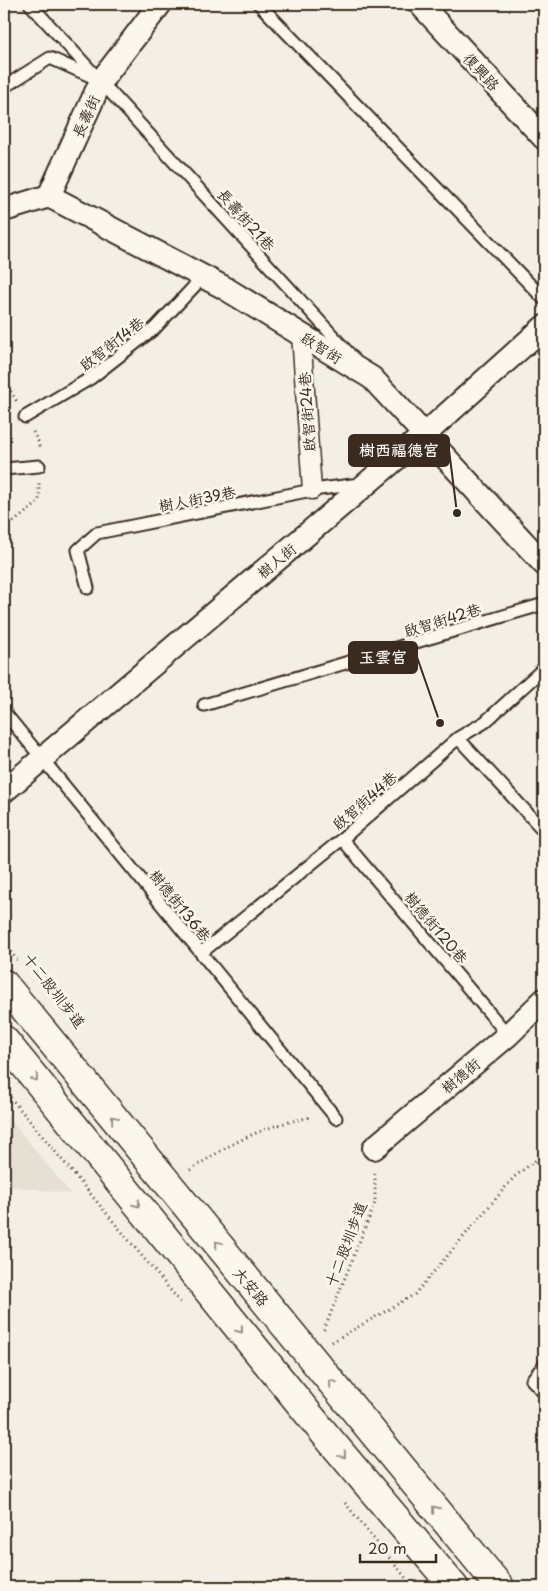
<svg xmlns="http://www.w3.org/2000/svg" width="548" height="1591" font-family="'Playpen Sans','LXGW WenKai TC',sans-serif">
	<style>
		.built { fill: #e5dfd4 }
		.lines { fill: none; stroke-linecap: round; stroke-linejoin: round }
		.service-casing { stroke: #3b2a1e; stroke-width: 15 }
		.pedestrian-casing { stroke: #3b2a1e; stroke-width: 21 }
		.minor-casing { stroke: #3b2a1e; stroke-width: 26 }
		.tertiary-casing { stroke: #3b2a1e; stroke-width: 31 }
		.path { stroke: #3b2a1e; stroke-width: 3; stroke-dasharray: 1 4; stroke-linecap: butt }
		.service { stroke: #fbf7ec; stroke-width: 11 }
		.pedestrian { stroke: #fbf7ec; stroke-width: 18 }
		.minor { stroke: #fbf7ec; stroke-width: 22 }
		.tertiary { stroke: #fbf7ec; stroke-width: 28 }
		.oneway { stroke: #9b9085 }
		.labels { text-anchor: middle; dominant-baseline: central; stroke-width: 5; stroke-linejoin: round; paint-order: stroke }
		.street-label { font-size: 15px; fill: #3b2a1e; stroke: #fbf7ec }
		.leader { fill: none; stroke: #3b2a1e; stroke-width: 2 }
		.callout-dot { fill: #3b2a1e; stroke: #fbf7ec; stroke-width: 2 }
		.callout { fill: #3b2a1e; stroke: #3b2a1e; stroke-width: 2 }
		.callout-label { font-size: 16px; text-anchor: middle; font-weight: bold; fill: #fff }
	</style>
	<rect width="100%" height="100%" fill="#f3efe4"/>
	<filter id="ink" filterUnits="userSpaceOnUse"><feTurbulence type="fractalNoise" baseFrequency=".02" numOctaves="2"/><feDisplacementMap in="SourceGraphic" scale="10" xChannelSelector="R" yChannelSelector="G"/><feConvolveMatrix kernelMatrix="1 2 1 2 8 2 1 2 1" color-interpolation-filters="sRGB"/></filter>
	<g filter="url(#ink)">
		<!-- built -->
		<path class="built" d="M4,1112L71,1194L4,1185Z"/>
		<g class="lines">
			<defs>
				<path id="service" d="M30,4L354,359
					M259,4L544,299
					M4,87L50,58L97,79
					M25,417L91,378L155,328L203,277
					M4,469L39,466
					M88,588L78,550L97,533L312,490L360,484
					M204,705L544,604
					M4,712L336,1118
					M458,738L544,831
					M342,839L508,1035
					M201,953L342,839L458,738L485,722L544,668
					M544,1365L532,1380L544,1393"/>
				<path id="pedestrian" d="M301,334L312,490"/>
				<path id="minor" d="M420,4L544,138
					M49,196L223,287L372,378L544,564
					M4,210L49,196L101,81L160,4
					M4,791L424,435L544,327
					M374,1148L508,1035L544,1000"/>
				<path id="tertiary" d="M4,984L500,1587
					M4,1040L324,1433L454,1587"/>
			</defs>
			<!-- service casing -->
			<use href="#service" class="service-casing"/>
			<!-- pedestrian casing -->
			<use href="#pedestrian" class="pedestrian-casing"/>
			<!-- minor casing -->
			<use href="#minor" class="minor-casing"/>
			<!-- tertiary casing -->
			<use href="#tertiary" class="tertiary-casing"/>
			<!-- path -->
			<path class="path" d="M4,385L8,386L17,402
				M33,432L39,443V449
				M4,524H11L39,502V483
				M4,944L17,960
				M4,1090L181,1303
				M190,1170C234,1142 259,1127 311,1117
				M324,1330L375,1203V1171
				M332,1342L415,1294L514,1177L544,1154
				M345,1503L413,1587"/>
			<!-- service -->
			<use href="#service" class="service"/>
			<!-- pedestrian -->
			<use href="#pedestrian" class="pedestrian"/>
			<!-- minor -->
			<use href="#minor" class="minor"/>
			<!-- tertiary -->
			<use href="#tertiary" class="tertiary"/>
		</g>
		<!-- one-way arrows -->
		<defs><path id="oneway-chevron" d="M-2-3.5L2.5 0L-2 3.5" fill="none" stroke-width="1.6" stroke-linecap="round" stroke-linejoin="round" transform="scale(1.25)"/></defs>
		<g class="oneway">
			<use href="#oneway-chevron" transform="translate(35 1078) rotate(51)"/>
			<use href="#oneway-chevron" transform="translate(114 1119) rotate(-130)"/>
			<use href="#oneway-chevron" transform="translate(137 1204) rotate(51)"/>
			<use href="#oneway-chevron" transform="translate(218 1244) rotate(-130)"/>
			<use href="#oneway-chevron" transform="translate(240 1330) rotate(51)"/>
			<use href="#oneway-chevron" transform="translate(332 1383) rotate(-129)"/>
			<use href="#oneway-chevron" transform="translate(343 1455) rotate(50)"/>
			<use href="#oneway-chevron" transform="translate(435 1509) rotate(-129)"/>
		</g>
	</g>
	<g class="labels">
		<!-- street labels -->
		<g class="street-label">
			<text transform="translate(482 71) rotate(47)">復興路</text>
			<text transform="translate(85 116) rotate(-66)">長壽街</text>
			<text transform="translate(247 219) rotate(48)">長壽街21巷</text>
			<text transform="translate(111 343) rotate(-38)">啟智街14巷</text>
			<text transform="translate(322 347) rotate(32)">啟智街</text>
			<text transform="translate(306 412) rotate(-94)">啟智街24巷</text>
			<text transform="translate(197 498) rotate(-11)">樹人街39巷</text>
			<text transform="translate(276 560) rotate(-40)">樹人街</text>
			<text transform="translate(442 619) rotate(-17)">啟智街42巷</text>
			<text transform="translate(364 800) rotate(-41)">啟智街44巷</text>
			<text transform="translate(181 905) rotate(51)">樹德街136巷</text>
			<text transform="translate(437 927) rotate(50)">樹德街120巷</text>
			<text transform="translate(55 990) rotate(52)">十二股圳步道</text>
			<text transform="translate(460 1075) rotate(-40)">樹德街</text>
			<text transform="translate(345 1244) rotate(-69)">十二股圳步道</text>
			<text transform="translate(252 1286) rotate(50)">大安路</text>
		</g>
	</g>
	<!-- callouts -->
	<path class="leader" d="M457 513L449 450M440 723L417 657"/>
	<g class="callout-dot">
		<circle cx="457" cy="513" r="5"/>
		<circle cx="440" cy="723" r="5"/>
	</g>
	<g class="callout">
		<rect x="349" y="435" width="100" height="31" rx="5"/>
		<rect x="349" y="642" width="68" height="31" rx="5"/>
	</g>
	<g class="callout-label">
		<text x="399" y="456">樹西福德宮</text>
		<text x="383" y="663">玉雲宮</text>
	</g>
	<!-- margin -->
	<rect width="548" height="1591" fill="none" stroke="#fbf7ec" stroke-width="20"/>
	<rect x="10" y="10" width="528" height="1571" fill="none" stroke="#3b2a1e" stroke-width="2" filter="url(#ink)"/>
	<!-- scale -->
	<path d="M360 1554v8h76v-8" fill="none" stroke="#3b2a1e" stroke-width="2.5"/>
	<text x="368" y="1554" font-size="15" fill="#3b2a1e" stroke="#fbf7ec" stroke-width="4" paint-order="stroke">20 m</text>
</svg>
